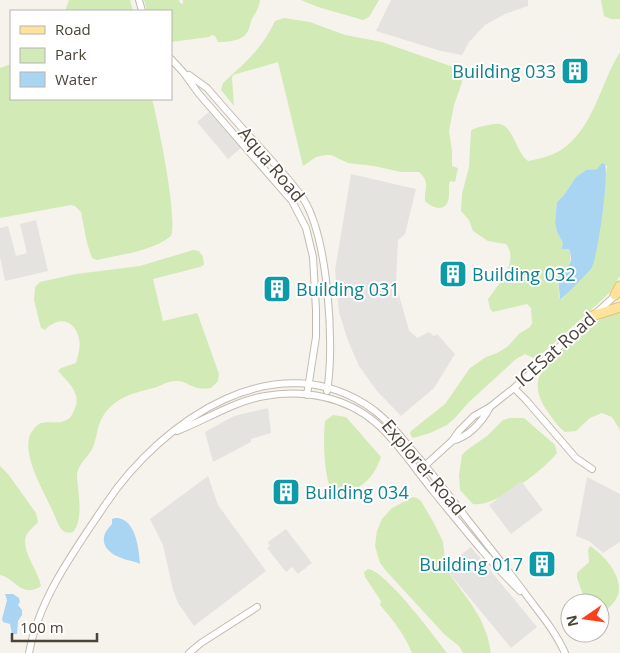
<svg xmlns="http://www.w3.org/2000/svg" width="620" height="653" font-family="'Open Sans',sans-serif">
	<style>
		.green { fill: #d2eab5; fill-rule: evenodd }
		.parking { fill: #e5e3e0 }
		.water { fill: #a9d4f2 }
		.lines { fill: none; stroke-linecap: round; stroke-linejoin: round }
		.minor-casing { stroke: #c2bbae; stroke-width: 8 }
		.major-casing { stroke: #e6c16a; stroke-width: 11 }
		.minor { stroke: #fff; stroke-width: 6 }
		.major { stroke: #ffe39c; stroke-width: 9 }
		.labels { text-anchor: middle; dominant-baseline: central; stroke-width: 4; stroke-linejoin: round; paint-order: stroke }
		.culture-label { font-size: 18px; fill: #0d838f; stroke: #fff; text-anchor: start }
		.street-label { font-size: 18px; fill: #4b4439; stroke: #fff }
	</style>
	<rect width="100%" height="100%" fill="#f6f3ec"/>
	<!-- green -->
	<path class="green" d="M69,0H130L133,11H65Z
		M144,0H179L180,3L183,4V0H260C259,8 256,12 252,19C250,23 250,27 248,31C243,41 228,42 218,42L215,36L212,35L209,37L171,42V11H147Z
		M301,0H379L369,17L363,20L318,7Z
		M601,0H620V19H611L604,16Z
		M284,18L310,22L345,35L382,42L459,69L462,82L454,105L449,131L452,151V166L458,168L455,182L450,181C448,187 450,195 448,201C444,213 431,207 425,201C424,187 431,183 419,172H401L374,166L348,163L331,155H326L316,157L303,166L278,62L233,75L232,78L234,106L221,90L223,83C246,62 261,50 275,21Z
		M620,52V276L610,292L602,300L543,353L533,358L525,354L516,359L468,403L455,418L447,425L430,433L413,438L410,434L411,431L445,404L470,368L486,357L497,353L507,347L520,333L530,327L532,323L531,308L527,304L493,312L490,309L488,299C498,285 520,261 506,244L488,241L473,231L469,220L461,211L462,194L469,167L471,131L473,129C481,127 492,123 500,124C513,126 517,154 528,161C538,159 552,156 561,150C594,128 600,84 620,52ZM603,163L607,166L598,240L592,266L561,300L559,297L558,275C569,268 573,262 569,249H561L563,243L557,232L555,223L557,202L564,195L576,177L586,170L597,169Z
		M11,64V99H152C158,121 178,218 171,236C151,252 121,254 97,260L92,258L87,243L81,212L75,206L71,205L0,218V68Z
		M193,250L199,251L203,257L204,265L200,267L153,279L163,321L197,313L198,315L219,374L218,381L211,388C204,389 198,389 192,386C187,384 183,381 178,381C168,380 162,386 153,388C133,393 113,398 102,418C97,426 97,438 93,447C89,457 77,464 77,476C78,491 84,520 73,532C61,536 58,523 54,514C45,493 24,460 29,438C30,433 36,425 41,423C49,421 56,424 64,421C70,419 72,416 74,410C83,395 68,382 58,371L61,368L76,363C78,355 81,347 79,339C75,319 58,316 45,330L41,328L34,300L35,287L40,282L76,274L140,266Z
		M612,313H620V430L612,417L602,413L590,418L576,431L565,432C558,427 553,419 548,412C524,378 546,365 571,343C584,331 596,320 612,313Z
		M333,415L346,417L381,457C374,476 369,480 352,492C347,495 344,499 338,501C323,488 323,440 325,421Z
		M510,418H524L555,445L557,453C544,470 494,508 473,504L460,490L459,475L462,455L467,450L487,436L503,420Z
		M0,466L8,474L36,513L38,522C35,526 30,529 27,534C19,549 39,571 41,586C22,599 15,578 0,575Z
		M413,497L417,498L421,501L435,525L443,542L446,569L472,605L481,620L488,638L491,653H463L459,646L445,635L387,572L380,563L377,553L375,546L377,531L382,519L392,508Z
		M590,546C603,554 620,573 619,590C618,601 608,609 600,615V603H586L577,578V573L589,562L588,550Z
		M368,569C385,570 435,637 447,653H412C405,635 393,620 380,605L381,601L365,577L364,572Z"/>
	<!-- parking -->
	<path class="parking" d="M391,0H528V6L505,14L485,25L469,42L462,55L441,51L376,31Z
		M209,112L241,148L228,159L197,122Z
		M351,174L416,189L405,234L398,240L396,285L409,330L417,338L429,332L434,336L437,334L455,354L434,388L401,416L377,391L359,366L348,341L339,312L335,270Z
		M36,220L48,271L5,281L0,257V228L8,226L16,256L27,253L20,224Z
		M268,408L271,433L251,439V442L213,462L205,432L234,416Z
		M208,476L218,505L266,571L194,626L178,603L173,590L163,545L150,519Z
		M587,477L620,494V542L603,553L589,541L576,536Z
		M521,481L543,510L511,534L489,505Z
		M286,529L312,563L298,574L292,567L286,572L267,548L270,546L268,542Z
		M471,547L537,627L511,648L445,568Z"/>
	<!-- water -->
	<path class="water" d="M602,163L605,164C609,174 598,256 592,267C590,271 565,296 560,300L558,275C567,265 575,266 569,249H561L563,243L557,232L555,223L557,202L564,195L576,177L586,170L597,169Z
		M115,518C136,517 139,550 140,564C135,561 130,561 124,559C105,553 96,540 112,524V519Z
		M5,594H13L19,598L20,602L18,605L22,610V615L18,621L17,634H12L10,624L3,622L2,619L7,600Z"/>
	<g class="lines">
		<defs>
			<path id="minor" d="M139,0L142,11
				M171,59L183,72L199,94L292,201L306,228L313,257L316,310V337L307,395
				M189,75L207,88C226,110 245,132 265,153C278,168 293,183 304,200C328,239 335,346 327,391
				M514,388L526,400L576,458L592,469
				M177,431C206,420 234,401 265,396C304,389 346,397 376,423C397,441 415,469 433,491C461,525 488,560 520,591
				M452,441C470,436 482,422 490,407
				M418,472L452,441L459,431L474,416L490,407L514,388L617,294
				M29,653C39,598 75,550 105,505C162,420 278,339 375,411C389,422 400,435 411,449C432,473 451,498 471,524C491,549 511,574 530,600C543,617 556,633 565,653
				M189,653L201,643L257,607"/>
			<path id="major" d="M615,295L620,286
				M592,316L620,307"/>
		</defs>
		<!-- minor casing -->
		<use href="#minor" class="minor-casing"/>
		<!-- major casing -->
		<use href="#major" class="major-casing"/>
		<!-- minor -->
		<use href="#minor" class="minor"/>
		<!-- major -->
		<use href="#major" class="major"/>
	</g>
	<!-- icons -->
	<defs>
		<symbol id="building-square" viewBox="-11 -11 22 22"><rect x="-9" y="-9" width="18" height="18" rx="4" fill="#0f9aa8" stroke="#fff"/><path d="M-4-6H4V6H1V3H-1V6H-4ZM-2.5-4.3h1.7v1.8h-1.7ZM.8-4.3h1.7v1.8H.8ZM-2.5-1h1.7V.8h-1.7ZM.8-1h1.7V.8H.8Z" fill="#fff"/></symbol>
	</defs>
	<g fill-rule="evenodd">
		<use href="#building-square" x="559" y="55" width="32" height="32"/>
		<use href="#building-square" x="437" y="258" width="32" height="32"/>
		<use href="#building-square" x="261" y="273" width="32" height="32"/>
		<use href="#building-square" x="270" y="476" width="32" height="32"/>
		<use href="#building-square" x="526" y="548" width="32" height="32"/>
	</g>
	<g class="labels">
		<!-- culture labels -->
		<g class="culture-label">
			<text x="556" y="71" text-anchor="end">Building 033</text>
			<text x="472" y="274">Building 032</text>
			<text x="296" y="289">Building 031</text>
			<text x="305" y="492">Building 034</text>
			<text x="523" y="564" text-anchor="end">Building 017</text>
		</g>
		<!-- street labels -->
		<g class="street-label">
			<text transform="translate(272 164) rotate(50)">Aqua Road</text>
			<text transform="translate(555 349) rotate(-42)">ICESat Road</text>
			<text transform="translate(424 467) rotate(50)">Explorer Road</text>
		</g>
	</g>
	<!-- legend -->
	<rect x="10" y="10" width="162" height="90" fill="#ffffff" stroke="#b7b4b0"/>
	<rect x="20" y="26" width="25" height="8" fill="#ffe39c" stroke="#b7b4b0"/>
	<text x="55" y="35" font-size="15" fill="#4b4439">Road</text>
	<rect x="20" y="48" width="25" height="15" fill="#d2eab5" stroke="#b7b4b0"/>
	<text x="55" y="60" font-size="15" fill="#4b4439">Park</text>
	<rect x="20" y="72" width="25" height="15" fill="#a9d4f2" stroke="#b7b4b0"/>
	<text x="55" y="85" font-size="15" fill="#4b4439">Water</text>
	<!-- north arrow -->
	<g transform="translate(585 618) rotate(257)"><circle r="24" fill="#ffffff" stroke="#b7b4b0"/>
	<path d="M0-4L9 19L0 12L-9 19Z" fill="#fc3f1d"/>
	<text y="-8" font-size="14" font-weight="bold" text-anchor="middle" fill="#4b4439">N</text>
	</g>
	<!-- scale -->
	<path d="M12 633v8h85v-8" fill="none" stroke="#4b4439" stroke-width="2.5"/>
	<text x="20" y="633" font-size="15" fill="#4b4439" stroke="#ffffff" stroke-width="4" paint-order="stroke">100 m</text>
</svg>
